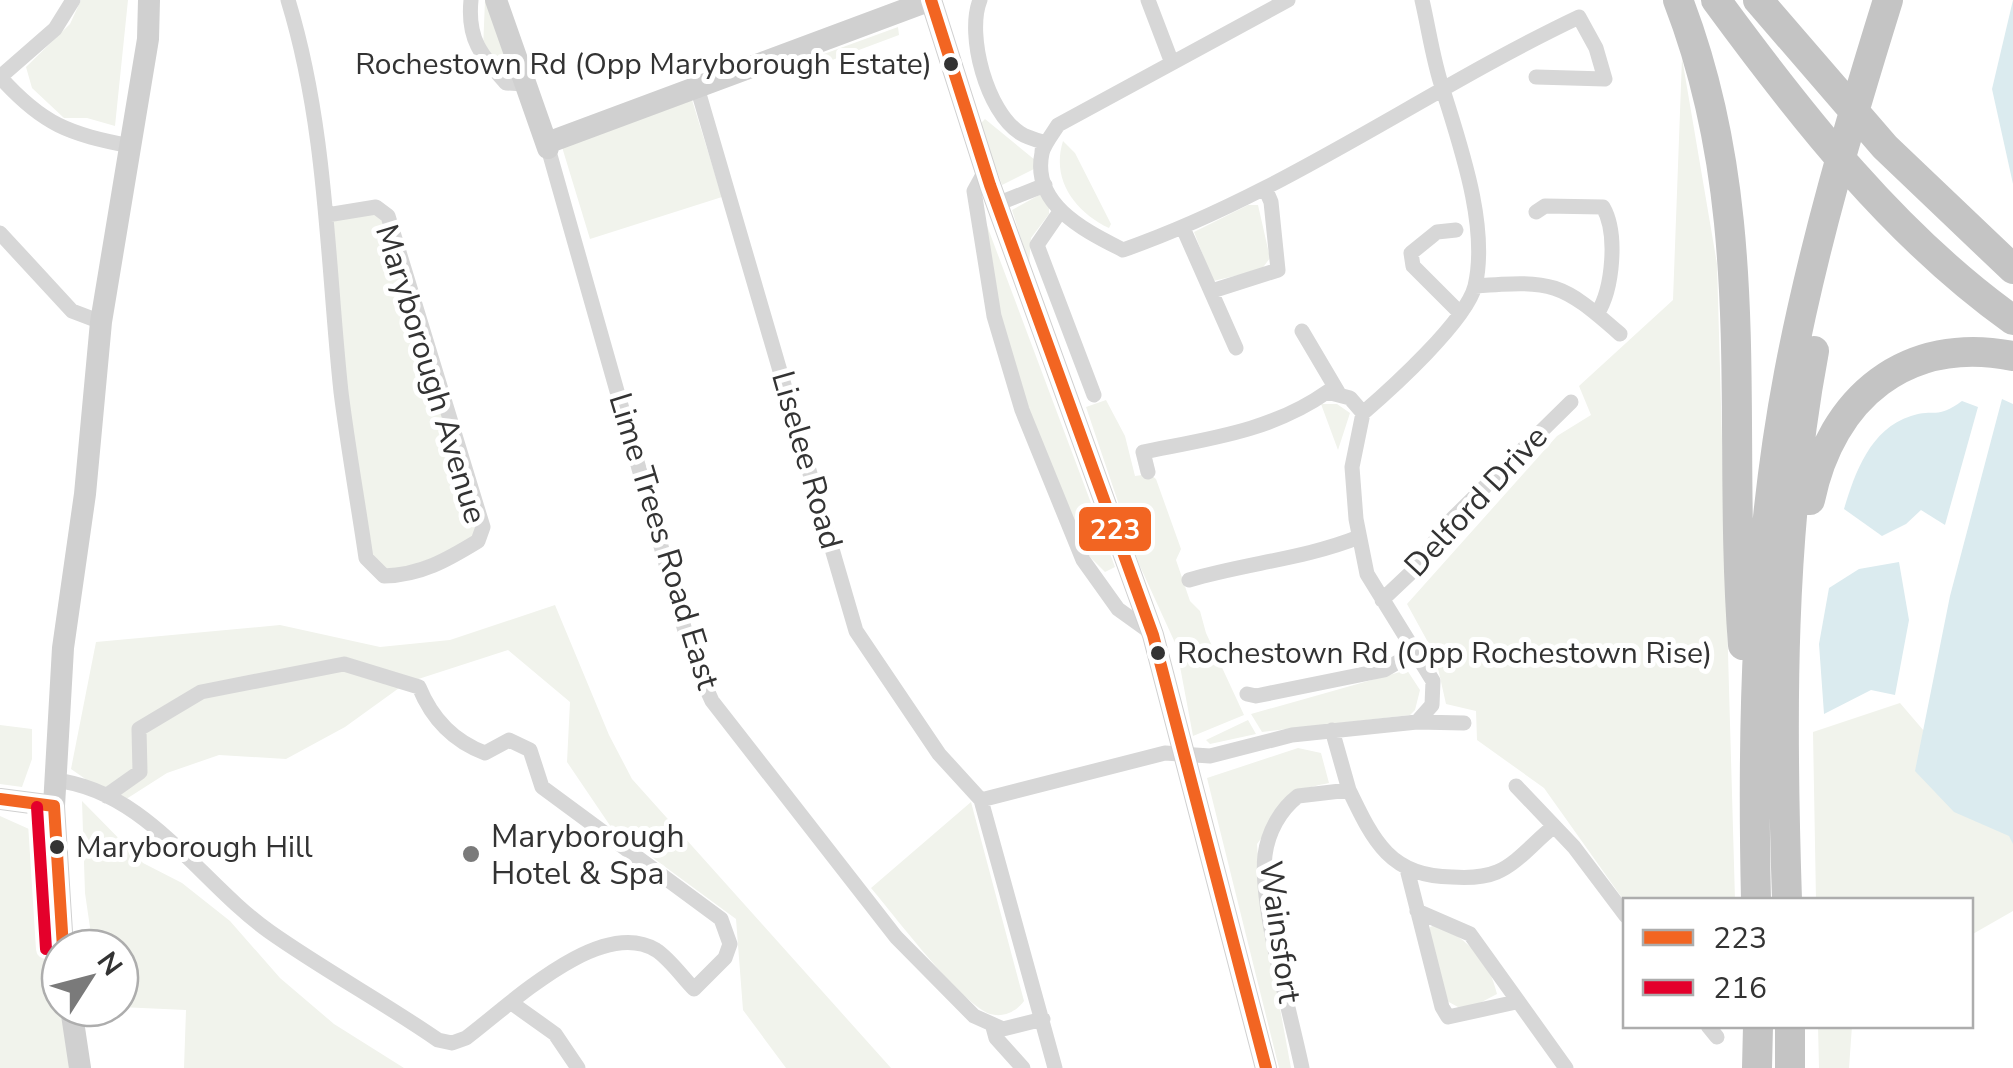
<svg xmlns="http://www.w3.org/2000/svg" width="2013" height="1068" font-family="'Nunito Sans',sans-serif">
	<style>
		.green { fill: #f1f3ec }
		.water { fill: #dbebef }
		.lines { fill: none; stroke-linecap: round; stroke-linejoin: round }
		.street { stroke: #d7d7d7; stroke-width: 15 }
		.secondary { stroke: #d0d0d0; stroke-width: 22 }
		.highway { stroke: #c4c4c4; stroke-width: 30 }
		.bus-1-casing { stroke: #fff; stroke-width: 20 }
		.bus-2-casing { stroke: #fff; stroke-width: 20 }
		.bus-1 { stroke: #f26522; stroke-width: 12 }
		.bus-2 { stroke: #e4002b; stroke-width: 12 }
		.bus-dot { fill: #333; stroke: #fff; stroke-width: 4 }
		.poi-dot { fill: #7a7a7a; stroke: #fff; stroke-width: 4 }
		.labels { text-anchor: middle; dominant-baseline: central; stroke-width: 10; stroke-linejoin: round; paint-order: stroke }
		.bus-label { font-size: 30px; fill: #333; stroke: #fff; text-anchor: start }
		.street-label { font-size: 32px; fill: #333; stroke: #fff }
		.poi-label { font-size: 32px; fill: #333; stroke: #fff; text-anchor: start }
		.line-badge { stroke: #fff; stroke-width: 4 }
		.badge-label { font-size: 28px; text-anchor: middle; font-weight: bold; fill: #fff }
	</style>
	<rect width="100%" height="100%" fill="#fff"/>
	<!-- green -->
	<path class="green" d="M81,0H128L115,126L87,118H64L32,88L26,67L70,24Z
		M485,0H490L514,71L507,74L483,50Z
		M898,27L899,35L784,78L780,70Z
		M1682,58L1717,264L1735,900L1625,902L1544,788L1477,740L1476,711L1446,704L1435,655L1407,604L1557,436L1591,415L1579,386L1673,300Z
		M692,100L722,197L590,239L562,147Z
		M985,119L1035,160L1034,169L1002,185L980,124Z
		M1063,141L1075,153L1111,224L1109,228C1074,211 1051,179 1063,141Z
		M1041,194L1049,199V214L1031,238L1029,264L1012,210Z
		M1248,205H1258L1270,258L1261,270L1213,281L1194,232Z
		M376,207L388,216L483,527L478,541L392,576L366,553L327,216Z
		M983,215L1115,567L1105,572L1085,552L1025,406L998,314Z
		M1106,400L1125,436L1135,476L1150,474L1156,479L1181,549L1176,560L1190,601L1200,611L1206,633L1244,715L1193,736L1176,645L1139,564L1086,407Z
		M1321,404H1337L1350,413L1338,450Z
		M2013,404V911L1971,935L1970,900H1816L1813,732L1900,703L1924,731Z
		M555,605L609,735L632,779L891,1068H786L743,1010L736,919L611,827L567,762L570,702L508,650L406,683L345,727L286,759L219,755L167,773L120,803L71,769L96,642L280,625L380,647L450,640Z
		M1407,670L1420,690L1415,710L1410,715L1262,732L1251,714Z
		M1248,720L1256,734L1210,744L1206,740Z
		M0,725L32,729V759L22,787L0,784Z
		M1298,748L1321,753L1329,783C1269,795 1292,801 1257,844L1262,911L1291,1068H1279L1207,778Z
		M82,801L143,863L182,883L230,921L280,978L334,1024L404,1068H184L186,1010L120,1007V948H93L85,893Z
		M971,802L1024,1001C1017,1011 1004,1018 990,1014C960,1003 894,915 871,888Z
		M0,816L29,829L47,846L52,959L71,1068H0Z
		M1438,924C1468,941 1489,959 1497,994L1474,1006L1458,1007L1447,1001L1429,940L1430,927Z
		M1818,1026H1852L1849,1068H1819Z"/>
	<!-- water -->
	<path class="water" d="M2013,0V184L1992,89Z
		M2002,399L2013,404V844L2009,836L1954,812L1915,771L1950,596Z
		M1962,401L1978,407L1945,525L1921,510L1906,524L1882,536L1844,509C1855,473 1870,429 1911,416C1935,408 1936,420 1962,401Z
		M1899,562L1909,620L1895,695L1871,690L1824,714L1819,644L1829,588L1859,569Z"/>
	<g class="lines">
		<!-- street -->
		<path class="street" d="M73,0L55,29L0,77C43,125 69,134 131,146
			M288,0C327,127 327,261 341,392C348,448 358,503 366,558L384,576C421,575 447,560 478,541L483,527L388,216L376,207L327,215
			M471,0C467,39 481,55 506,83L525,84
			M980,0C966,35 987,112 1020,133C1026,137 1036,140 1043,142L1042,152
			M1148,0L1172,63
			M1288,0L1058,125C1053,133 1044,144 1042,153C1031,205 1086,231 1123,250C1286,193 1425,90 1579,17L1596,48L1605,79L1536,77
			M697,87L856,631L939,754L981,800L1055,1068
			M548,148L693,659L712,701L896,937L974,1016L1003,1029L1043,1019
			M985,171L974,191L994,316L1022,410L1083,560L1118,609L1150,632
			M997,204L1045,185
			M1536,212L1545,206L1603,207C1618,233 1613,289 1597,314
			M1059,213L1037,245L1094,395
			M1183,228L1236,348
			M1456,230L1437,232L1411,253L1413,266L1459,312
			M0,233L72,311L101,322
			M1475,286C1553,280 1561,282 1620,334
			M1212,291L1278,270L1271,202L1265,188
			M1302,331L1338,392
			M1363,413C1392,388 1466,321 1475,286C1489,227 1460,145 1443,90C1433,61 1429,30 1422,0
			M1148,472L1143,452C1207,439 1272,431 1327,392L1350,398L1363,413L1352,467L1356,519L1367,574L1433,681L1432,705L1417,722
			M1189,580C1246,563 1304,559 1359,537
			M1382,600L1418,566L1446,525L1571,402
			M1247,694L1256,696L1384,670L1417,651
			M54,780C147,790 199,882 270,932C324,970 383,1002 438,1040L452,1043L466,1038C509,1006 600,916 656,950C670,959 683,978 694,989L725,958L730,944L721,919L542,787L530,750L509,740L485,753C453,741 432,719 419,687L344,664L201,692L139,729L140,772L106,796
			M1516,786L1574,847L1626,916
			M1349,790C1373,840 1390,877 1452,877C1467,878 1483,878 1497,872C1517,864 1535,841 1552,828
			M981,800L1165,753L1210,756L1292,735L1417,722L1464,723
			M1408,873L1442,1007L1448,1017L1516,1002
			M1417,911L1470,934L1566,1068
			M513,1004L555,1034L578,1068
			M1708,1026L1717,1037
			M993,1027L996,1038L1023,1068
			M1302,1068C1291,1015 1259,904 1265,855C1268,832 1280,810 1298,796L1349,790L1332,730"/>
		<!-- secondary -->
		<path class="secondary" d="M496,0L548,148
			M547,143L931,0L990,185L1153,635L1266,1068
			M0,799L54,806
			M63,948L54,806L63,648L85,494L101,322L148,39L149,0
			M71,1008L80,1068"/>
		<!-- highway -->
		<path class="highway" d="M1678,0C1761,214 1726,423 1743,645
			M1716,0C1801,116 1895,236 2013,320
			M1758,0L1885,147L2013,269
			M1810,500C1831,397 1907,335 2013,356
			M1756,900C1752,725 1756,547 1789,373C1813,247 1850,122 1888,0
			M1787,900C1781,718 1780,531 1814,351
			M1757,1068L1758,1026
			M1790,1068V1026"/>
		<defs>
			<path id="bus-1" d="M931,0L990,185L1153,635L1266,1068
				M0,799L54,806L63,948"/>
			<path id="bus-2" d="M37,807L46,949"/>
		</defs>
		<!-- bus-1 casing -->
		<use href="#bus-1" class="bus-1-casing"/>
		<!-- bus-2 casing -->
		<use href="#bus-2" class="bus-2-casing"/>
		<!-- bus-1 -->
		<use href="#bus-1" class="bus-1"/>
		<!-- bus-2 -->
		<use href="#bus-2" class="bus-2"/>
	</g>
	<!-- markers -->
	<g class="bus-dot">
		<circle cx="951" cy="64" r="9"/>
		<circle cx="1158" cy="653" r="9"/>
		<circle cx="57" cy="847" r="9"/>
	</g>
	<circle class="poi-dot" cx="471" cy="854" r="10"/>
	<g class="labels">
		<!-- bus labels -->
		<g class="bus-label">
			<text x="932" y="64" text-anchor="end">Rochestown Rd (Opp Maryborough Estate)</text>
			<text x="1177" y="653">Rochestown Rd (Opp Rochestown Rise)</text>
			<text x="76" y="847">Maryborough Hill</text>
		</g>
		<!-- street labels -->
		<g class="street-label">
			<text transform="translate(431 374) rotate(73)">Maryborough Avenue</text>
			<text transform="translate(807 460) rotate(74)">Liselee Road</text>
			<text transform="translate(1476 501) rotate(-47)">Delford Drive</text>
			<text transform="translate(664 541) rotate(73)">Lime Trees Road East</text>
			<text transform="translate(1280 932) rotate(82)">Wainsfort</text>
		</g>
		<!-- poi labels -->
		<g class="poi-label">
			<text x="491" y="836">Maryborough<tspan x="491" dy="37">Hotel &amp; Spa</tspan></text>
		</g>
	</g>
	<rect class="line-badge" x="1077" y="505" width="76" height="48" rx="10" fill="#f26522"/>
	<g class="badge-label">
		<text x="1115" y="539">223</text>
	</g>
	<!-- legend -->
	<rect x="1623" y="898" width="350" height="130" fill="#ffffff" stroke="#adadad" stroke-width="2.5"/>
	<rect x="1643" y="930" width="50" height="15" fill="#f26522" stroke="#adadad" stroke-width="2.5"/>
	<text x="1713" y="948" font-size="30" fill="#333333">223</text>
	<rect x="1643" y="980" width="50" height="15" fill="#e4002b" stroke="#adadad" stroke-width="2.5"/>
	<text x="1713" y="998" font-size="30" fill="#333333">216</text>
	<!-- north arrow -->
	<g transform="translate(90 978) rotate(54)"><circle r="48" fill="#ffffff" stroke="#adadad" stroke-width="2.5"/>
	<path d="M0-8L18 38L0 25L-18 38Z" fill="#7a7a7a"/>
	<text y="-15" font-size="28" font-weight="bold" text-anchor="middle" fill="#333333">N</text>
	</g>
</svg>
